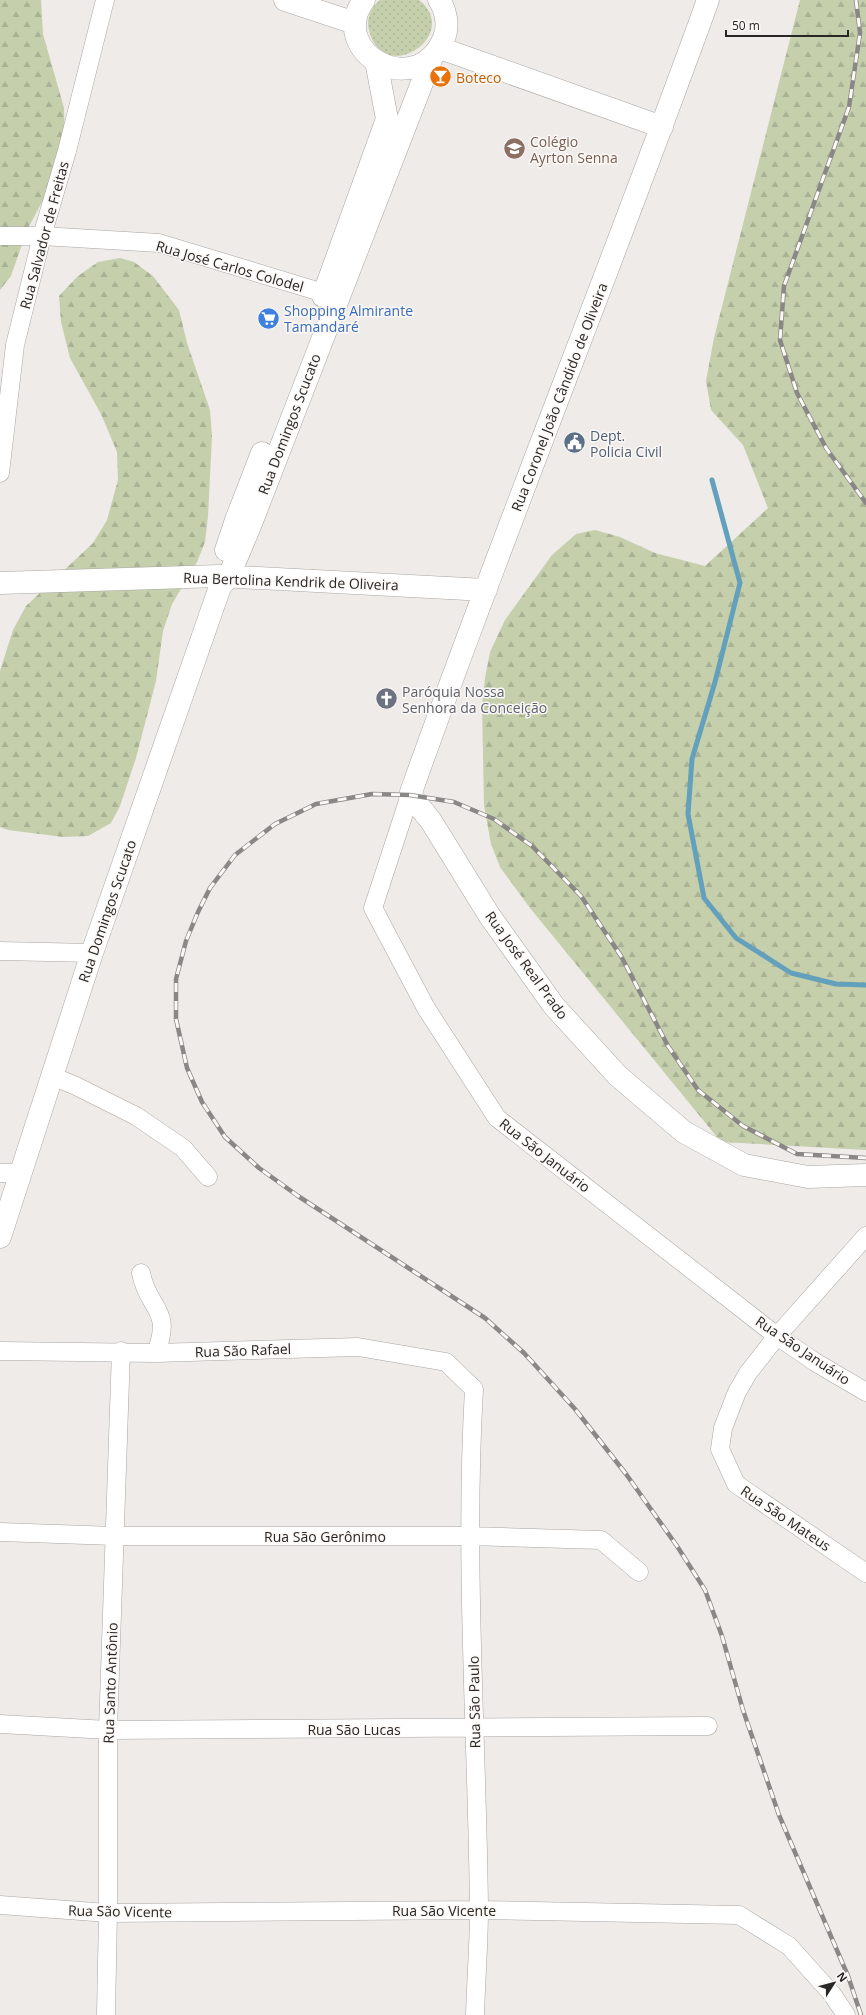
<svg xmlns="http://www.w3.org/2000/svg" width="866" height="2015" font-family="'Open Sans',sans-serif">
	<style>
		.grass { fill: url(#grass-dots) }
		.forest { fill: url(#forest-firs) }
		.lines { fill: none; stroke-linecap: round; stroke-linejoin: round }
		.stream { stroke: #63a0bb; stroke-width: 5 }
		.minor-casing { stroke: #a9a6a3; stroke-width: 19 }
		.tertiary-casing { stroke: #a9a6a3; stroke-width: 23 }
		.secondary-casing { stroke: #a9a6a3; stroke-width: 23 }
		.minor { stroke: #fff; stroke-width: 18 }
		.tertiary { stroke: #fff; stroke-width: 22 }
		.secondary { stroke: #fff; stroke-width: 22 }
		.rail-casing { stroke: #8a8886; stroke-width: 4.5 }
		.rail { stroke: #fbf8f5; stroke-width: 3; stroke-dasharray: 9; stroke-linecap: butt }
		.labels { text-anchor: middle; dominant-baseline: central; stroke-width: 3; stroke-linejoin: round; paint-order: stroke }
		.food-label { font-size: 14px; fill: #c56008; stroke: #fbf8f5; text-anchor: start }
		.education-label { font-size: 14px; fill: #785e54; stroke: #fbf8f5; text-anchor: start }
		.street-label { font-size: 14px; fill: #282726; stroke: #fbf8f5 }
		.shop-label { font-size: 14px; fill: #366cbe; stroke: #fbf8f5; text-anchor: start }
		.service-label { font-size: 14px; fill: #4e5e75; stroke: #fbf8f5; text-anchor: start }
		.worship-label { font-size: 14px; fill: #5b616d; stroke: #fbf8f5; text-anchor: start }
	</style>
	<defs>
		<pattern id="grass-dots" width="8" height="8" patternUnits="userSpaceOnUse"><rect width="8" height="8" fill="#c5cfac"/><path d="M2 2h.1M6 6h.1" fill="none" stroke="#a9b294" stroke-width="1.8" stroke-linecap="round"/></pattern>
		<pattern id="forest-firs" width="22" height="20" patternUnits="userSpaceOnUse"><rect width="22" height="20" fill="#c5cfac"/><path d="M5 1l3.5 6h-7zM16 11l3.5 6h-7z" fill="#a9b294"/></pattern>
	</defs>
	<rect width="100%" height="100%" fill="#eeebe8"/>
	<!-- grass -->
	<path class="grass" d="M380,0H419C463,35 383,88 369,30C366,19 371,7 380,0Z"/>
	<!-- forest -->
	<path class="forest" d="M0,0H41L43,34L64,108L65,145L55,178L27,230L11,276L0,290Z
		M800,0H866V1150L721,1142L530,908L500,867L491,844L484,805L482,706L485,678L490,652L505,620L552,555L576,534L595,530L620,537L655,553L705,566L768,508L743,445L711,410L706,381L714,338Z
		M120,258L134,262L153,276L179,310L187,343L210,410L212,436L208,516L205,542L197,562L172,604L163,631L156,681L136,758L120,806L111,823L88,836L63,837L8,830L0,827V671L13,630L26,606L93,543L107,520L118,480L117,452L101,414L70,358L61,322L59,296L78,276L98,262Z"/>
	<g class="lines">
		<!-- stream -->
		<path class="stream" d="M712,480L740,583L715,682L692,759L688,814L704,898L736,938L791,973L836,984L866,985"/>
		<defs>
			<path id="minor" d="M0,236H42L159,243L337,297
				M0,473L15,345L42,236L67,151L105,0
				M410,795L373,908L426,1008L497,1118L777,1336L815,1362L866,1392
				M0,951L92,953
				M52,1076L76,1086L136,1116L183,1148L208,1177
				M0,1173H21
				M866,1236L777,1336L748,1373L737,1392L723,1428L720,1449L736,1484L866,1573
				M141,1273C148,1310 173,1308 156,1353
				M0,1351L156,1353L358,1347L446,1362L474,1389C464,1562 477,1735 479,1908C479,1944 476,1979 475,2015
				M0,1532L115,1536H471L601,1540L639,1572
				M0,1724L108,1730L708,1726
				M0,1905L108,1913L479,1910L739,1915L789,1946L832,1994L846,2015
				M106,2015L108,1913V1730L121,1351"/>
			<path id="tertiary" d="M708,0C612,266 505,528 410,795L431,821L489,915L554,1006L618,1076L684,1132L744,1165L808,1177L866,1175
				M440,48L662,127
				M0,583L219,576L486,590"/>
			<path id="secondary" d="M285,0L355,23
				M364,0C326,52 417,103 444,38C449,26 446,10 439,0
				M323,296L387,119L376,61
				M226,550L236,520L262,453
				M0,1237L92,953L220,587L229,576L250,526L432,57"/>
		</defs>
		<!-- minor casing -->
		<use href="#minor" class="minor-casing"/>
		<!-- tertiary casing -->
		<use href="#tertiary" class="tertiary-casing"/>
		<!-- secondary casing -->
		<use href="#secondary" class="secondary-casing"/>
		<!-- minor -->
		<use href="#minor" class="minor"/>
		<!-- tertiary -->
		<use href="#tertiary" class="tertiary"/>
		<!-- secondary -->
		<use href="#secondary" class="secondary"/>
		<defs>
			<path id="rail" d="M856,0L860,33L849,107L784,286L780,340L797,393L826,448L866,503
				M861,2015L848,1976L779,1815L743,1710L722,1636L705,1590L677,1546L626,1474L575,1409L524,1353L485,1318L298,1196L259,1168L225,1137L202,1102L187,1068L176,1019V979L186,941L198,912L210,888L235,855L275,824L316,804L372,794L410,795L454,802L494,819L532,846L581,896L621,956L668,1046L698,1090L743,1126L797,1154L866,1158"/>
		</defs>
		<!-- rail casing -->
		<use href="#rail" class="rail-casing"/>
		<!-- rail -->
		<use href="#rail" class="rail"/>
	</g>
	<!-- icons -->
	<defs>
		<symbol id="bar-disc" viewBox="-11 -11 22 22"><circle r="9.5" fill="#e8710a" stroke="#fbf8f5"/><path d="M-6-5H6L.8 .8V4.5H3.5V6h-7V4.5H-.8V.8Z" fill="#fff"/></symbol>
		<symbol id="school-disc" viewBox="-11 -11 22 22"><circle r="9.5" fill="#8d6e63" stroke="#fbf8f5"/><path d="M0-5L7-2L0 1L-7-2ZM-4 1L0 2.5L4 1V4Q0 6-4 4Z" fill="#fff"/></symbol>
		<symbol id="supermarket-disc" viewBox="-11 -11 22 22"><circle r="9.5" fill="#3f7fe0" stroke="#fbf8f5"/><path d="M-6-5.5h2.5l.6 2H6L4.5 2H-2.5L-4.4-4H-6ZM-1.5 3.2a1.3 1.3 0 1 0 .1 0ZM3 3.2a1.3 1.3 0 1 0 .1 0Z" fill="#fff"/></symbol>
		<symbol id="civic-disc" viewBox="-11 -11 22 22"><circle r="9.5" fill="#5c6f8a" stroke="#fbf8f5"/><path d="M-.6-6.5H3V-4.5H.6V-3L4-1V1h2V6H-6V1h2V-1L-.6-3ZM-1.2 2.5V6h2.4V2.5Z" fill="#fff"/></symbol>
		<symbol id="church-disc" viewBox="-11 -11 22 22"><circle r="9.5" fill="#6b7280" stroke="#fbf8f5"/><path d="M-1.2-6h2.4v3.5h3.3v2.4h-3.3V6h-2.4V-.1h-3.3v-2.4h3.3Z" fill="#fff"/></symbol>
	</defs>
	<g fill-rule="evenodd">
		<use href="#bar-disc" x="428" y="64" width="25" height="25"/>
		<use href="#school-disc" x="502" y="136" width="25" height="25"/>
		<use href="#supermarket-disc" x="256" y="306" width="25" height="25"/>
		<use href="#civic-disc" x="562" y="430" width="25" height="25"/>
		<use href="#church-disc" x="374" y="686" width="25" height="25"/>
	</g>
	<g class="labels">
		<!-- food labels -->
		<g class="food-label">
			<text x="456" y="77">Boteco</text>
		</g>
		<!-- education labels -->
		<g class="education-label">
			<text x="530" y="141">Colégio<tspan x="530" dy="16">Ayrton Senna</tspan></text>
		</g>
		<!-- street labels -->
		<g class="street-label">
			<text transform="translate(44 235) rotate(-75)">Rua Salvador de Freitas</text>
			<text transform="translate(230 266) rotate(16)">Rua José Carlos Colodel</text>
			<text transform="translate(559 397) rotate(-69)">Rua Coronel João Cândido de Oliveira</text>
			<text transform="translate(289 424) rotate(-69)">Rua Domingos Scucato</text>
			<text transform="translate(291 581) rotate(2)">Rua Bertolina Kendrik de Oliveira</text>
			<text transform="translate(107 911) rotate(-71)">Rua Domingos Scucato</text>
			<text transform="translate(527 965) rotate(54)">Rua José Real Prado</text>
			<text transform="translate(545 1155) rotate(38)">Rua São Januário</text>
			<text transform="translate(243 1350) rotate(-2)">Rua São Rafael</text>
			<text transform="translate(803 1350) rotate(34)">Rua São Januário</text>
			<text transform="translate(786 1518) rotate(34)">Rua São Mateus</text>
			<text x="325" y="1536">Rua São Gerônimo</text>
			<text transform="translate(110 1683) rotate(-88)">Rua Santo Antônio</text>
			<text transform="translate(474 1702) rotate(-91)">Rua São Paulo</text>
			<text x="354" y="1729">Rua São Lucas</text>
			<text x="444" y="1910">Rua São Vicente</text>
			<text transform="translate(120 1911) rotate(1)">Rua São Vicente</text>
		</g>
		<!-- shop labels -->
		<g class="shop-label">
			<text x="284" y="310">Shopping Almirante<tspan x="284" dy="16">Tamandaré</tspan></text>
		</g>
		<!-- service labels -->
		<g class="service-label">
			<text x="590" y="435">Dept.<tspan x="590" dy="16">Policia Civil</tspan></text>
		</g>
		<!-- worship labels -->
		<g class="worship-label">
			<text x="402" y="691">Paróquia Nossa<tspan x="402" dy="16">Senhora da Conceição</tspan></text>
		</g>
	</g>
	<!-- north arrow -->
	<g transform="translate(834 1983) rotate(54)" stroke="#fbf8f5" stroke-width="3" paint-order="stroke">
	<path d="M0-3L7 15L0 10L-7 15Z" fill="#282726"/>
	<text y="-6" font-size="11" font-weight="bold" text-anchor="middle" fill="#282726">N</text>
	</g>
	<!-- scale -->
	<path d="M726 30v6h122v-6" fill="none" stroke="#282726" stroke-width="2"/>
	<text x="732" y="30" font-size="12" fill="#282726" stroke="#fbf8f5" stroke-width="3" paint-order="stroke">50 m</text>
</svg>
